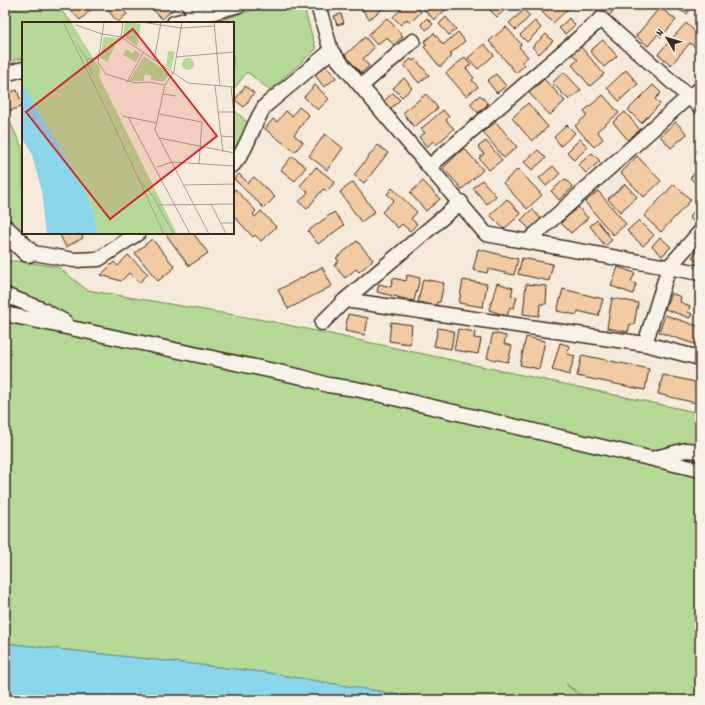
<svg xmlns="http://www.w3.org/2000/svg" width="705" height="705" font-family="Dekko,sans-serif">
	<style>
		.green { fill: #b5da95; stroke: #78825a }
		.water { fill: #8ad6ea; stroke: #6a9198 }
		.building { fill: #f3cba2; stroke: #3b2a1e }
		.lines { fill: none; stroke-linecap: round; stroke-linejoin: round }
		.street-casing { stroke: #3b2a1e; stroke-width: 17 }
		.secondary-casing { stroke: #3b2a1e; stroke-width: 23 }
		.street { stroke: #f7f3e8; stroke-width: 14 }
		.secondary { stroke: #f7f3e8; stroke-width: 20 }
		.inset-road { fill: none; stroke: #ab9e8f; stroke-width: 1 }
		.view { fill: #d62828; fill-opacity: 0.15; stroke: #d62828; stroke-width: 2 }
		.inset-edge { fill: none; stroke: #3b2a1e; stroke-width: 2 }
	</style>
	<rect width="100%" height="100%" fill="#f6ebda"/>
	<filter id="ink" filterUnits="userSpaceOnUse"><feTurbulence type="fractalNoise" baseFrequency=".025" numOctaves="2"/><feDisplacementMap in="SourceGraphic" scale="8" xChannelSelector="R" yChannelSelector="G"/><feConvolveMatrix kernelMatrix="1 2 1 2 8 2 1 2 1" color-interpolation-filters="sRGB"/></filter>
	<g filter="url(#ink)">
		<!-- green -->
		<path class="green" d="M5,5H56L72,23H23V58L5,63Z
			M268,5H303L316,49L270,90L247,72L233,90V23H211Z
			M233,109L248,123L233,154Z
			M5,112L23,149V226L16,230L5,218Z
			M5,261H19L58,267L87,290L269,321L700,413V700H589L566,684L584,700H432L262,672L5,643Z"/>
		<!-- water -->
		<path class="water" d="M5,643L262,672L432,700H5Z"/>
		<!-- building -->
		<path class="building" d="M72,5H96L80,20L69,8Z
			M103,5H118L127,14L118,22Z
			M149,5H176L177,6L162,19Z
			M359,5H388L369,19Z
			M405,5H415L421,12L410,23L407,19L401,25L393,17Z
			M423,5H451L434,20L421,6Z
			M489,5H510L497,17L487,7Z
			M535,5H564L568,9L553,23Z
			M589,5H602L596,12Z
			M608,5H618L609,16L603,11Z
			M670,5H692L687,14Z
			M660,7L676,20L661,37L658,34L648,46L636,36Z
			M524,10L530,16L516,30L509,23Z
			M341,14L344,23L337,25L334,16Z
			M446,17L456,29L449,35L439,24Z
			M387,18L403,36L394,45L386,37L377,45L368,35Z
			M427,18L433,24L426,30L421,24Z
			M569,18L575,25L565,34L559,28Z
			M535,21L541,28L527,42L520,35Z
			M686,23L700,36V42L695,47L690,43L671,65L658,54Z
			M506,27L521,44L519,47L528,57L522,62L525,65L516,73L489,41Z
			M458,32L465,41L450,54L452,56L440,67L424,47L427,45L424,42L434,33L443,45Z
			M546,34L553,41L539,54L532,47Z
			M365,37L374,48L363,59L369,66L361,73L345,55Z
			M603,40L617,56L604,67L590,51Z
			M484,44L494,55L478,69L468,58Z
			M580,46L604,74L590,86L572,65L578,60L571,53Z
			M465,57L471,65L466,68L474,78L472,80L478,87L466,96L446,73Z
			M411,59L413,61L415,59L429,75L419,83L404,65Z
			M325,65L336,78L324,87L314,74Z
			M626,70L638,84L619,101L607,88Z
			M564,72L581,90L569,100L552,83Z
			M496,74L506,86L497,93L487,81Z
			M404,78L412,88L402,97L393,88Z
			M544,79L565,101L550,115L529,93Z
			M315,85L329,99L318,110L304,97Z
			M653,85L661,93L655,99L660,104L641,123L628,110Z
			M245,86L254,93L244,107L235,100Z
			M17,90L20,99L23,98V106L10,111L5,94Z
			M393,93L400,100L390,109L383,102Z
			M426,94L438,108L414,127L403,113Z
			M480,95L488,104L478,113L470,104Z
			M603,95L619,113L597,131L603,139L594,147L575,126L587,115L584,111Z
			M528,103L548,127L532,141L512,118Z
			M299,107L309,115L294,135L303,142L295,152L265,129L273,119L277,122L286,111L292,116Z
			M443,110L449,117L446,120L454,129L436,145L433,141L427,147L419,137L425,133L421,129Z
			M625,112L640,130L628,140L613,122Z
			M496,122L517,147L504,158L483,132Z
			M676,122L687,134L671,148L660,136Z
			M567,125L575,133L561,146L554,137Z
			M325,134L343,148L327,170L309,156Z
			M580,139L588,147L574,160L567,152Z
			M486,141L502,160L489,170L479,158L484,154L478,147Z
			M378,145L388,153L364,183L354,175Z
			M464,148L483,170L462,189L443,168Z
			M538,150L546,158L532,170L524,162Z
			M592,153L600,161L586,173L578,165Z
			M292,156L306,167L295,181L281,170Z
			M637,156L661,181L644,197L621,173Z
			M553,166L560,174L546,186L539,178Z
			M316,167L335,182L327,191L323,189L307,209L299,202L308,192L300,186Z
			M700,167V187L690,178Z
			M518,169L542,195L527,209L503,183Z
			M239,174L248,183L254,177L275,197L264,208L234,179Z
			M565,179L573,187L559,200L551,191Z
			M482,180L496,196L487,204L473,188Z
			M423,181L440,199L426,211L410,193Z
			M353,182L375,212L361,222L340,192Z
			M625,184L637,197L620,212L608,199Z
			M674,184L691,200L661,232L644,216Z
			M392,188L417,212L411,219L417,224L410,231L402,224L398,228L382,212L394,200L387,194Z
			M235,189L256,211L253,214L255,217L261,211L276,227L261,241L255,235L253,237L233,215V191Z
			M598,191L626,224L613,235L585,202Z
			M507,199L521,214L504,229L490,215Z
			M578,207L588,218L571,233L561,223Z
			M697,208L700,211V222L697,225L689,217Z
			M532,209L542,220L530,230L521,220Z
			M334,212L344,225L318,244L308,231Z
			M597,220L612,240L605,246L590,226Z
			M639,220L654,235L643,246L627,231Z
			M59,233H81L83,238L66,247Z
			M165,233H193L208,253L189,266Z
			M660,237L671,247L662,256L652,246Z
			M152,239L175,267L158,281L135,253Z
			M357,241L373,260L359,272L356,269L345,278L334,265L339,261L336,258Z
			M700,247V264L692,257Z
			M478,249L518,259L514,275L488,269L487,273L473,270Z
			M128,255L148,274L139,283L129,273L121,281L101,275L114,262L118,266Z
			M522,258L553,264L549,281L518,274Z
			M322,267L332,286L288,309L278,290Z
			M618,267L635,273L631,282L636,284L633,294L611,286Z
			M407,275L420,278L414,301L377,292L379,284L391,287L393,278L406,281Z
			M423,279L444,283L440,302H437L436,306L418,302Z
			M463,280L487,284L483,307L459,303Z
			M497,283L513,288L511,296L517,297L514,308L510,307L507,316L489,310Z
			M526,284L547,286L546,304H540L539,316L523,314Z
			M563,289L603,299L598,316L578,311L577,315L557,311Z
			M671,293L681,297L680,302L690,306L688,312L692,314L690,318L665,309Z
			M612,298L638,303L634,325L630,324L628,332L607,328Z
			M348,314L368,318L365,335L345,331Z
			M665,315L700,327V346L659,332Z
			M391,322L412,325L410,344L389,341Z
			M438,328L454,331L451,349L434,346Z
			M458,329L475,332L474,338L481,339L478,354L454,350Z
			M493,333L506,336L504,344L512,346L508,362L487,358Z
			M526,337L545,341L539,369L520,365Z
			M560,343L570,346L567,354L575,356L569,375L552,370Z
			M582,355L649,369L645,390L577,376Z
			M663,375L700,383V404L658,394Z"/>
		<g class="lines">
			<defs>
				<path id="street" d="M189,5L199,16
					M318,5L331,51L486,234L700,273
					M174,23L239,5
					M5,74L23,69
					M361,86L413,41
					M233,165C249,148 252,123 266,105L331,51
					M430,166L601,19L700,107
					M528,241L688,97L700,89
					M28,252L74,260L99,259L138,233
					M5,295L41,309L65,322
					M345,300L645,344L700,358
					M5,314L302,377L328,385L356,389L700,470
					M322,323L345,300L461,202
					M645,344L669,267L700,232
					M655,458L686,450L700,451"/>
				<path id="secondary" d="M5,230L28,252"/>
			</defs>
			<!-- street casing -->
			<use href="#street" class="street-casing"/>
			<!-- secondary casing -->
			<use href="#secondary" class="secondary-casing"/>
			<!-- street -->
			<use href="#street" class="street"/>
			<!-- secondary -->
			<use href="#secondary" class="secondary"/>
		</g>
	</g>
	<!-- overview -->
	<g transform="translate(22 22)">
		<rect width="212" height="212" fill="#f6ebda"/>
		<path d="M0,0H49L78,47L77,54L155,212H75L72,191L62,166L0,61ZM103,0L119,2L115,24L101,14ZM82,15L97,16L85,40L78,36ZM104,27L110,31L113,28L118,32L114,40L101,33ZM146,29L153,30L149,48L144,44ZM122,34L148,52L141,60L129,58V53H122V59H107ZM160 42a6 6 0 1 1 12 0a6 6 0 1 1-12 0Z" fill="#b5da95"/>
		<path d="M0,61L62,166L72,191L75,212H25L20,169L10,133L0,117Z" fill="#8ad6ea"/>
		<path class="inset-road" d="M41,0L88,95L142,212M82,0L76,41L84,52L113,61L127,60L143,63M119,0L159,6L193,4M160,0L152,49L143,63L133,108L187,212M192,0L198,64M54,3L80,12L99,15L166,61L212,65M99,15L101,0M55,23L65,37L70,53M154,35L212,30M65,37L77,36M132,39L139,0M105,60L121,31M193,64L201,130M209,65L212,92M141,72L154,74M196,90H212M137,92L180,100L177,142M100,94L135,101M106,95L168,212M199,114L212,115M137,116L212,131M135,145L150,140L212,144M120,161L130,173L152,212M162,163L212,162M189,182L204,212M136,183L212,182M199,201H212"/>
		<path class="view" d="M111,7L195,114L88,197L4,90Z"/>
		<rect width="212" height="212" class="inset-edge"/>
	</g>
	<!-- margin -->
	<rect width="705" height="705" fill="none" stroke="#f7f3e8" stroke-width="20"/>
	<rect x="10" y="10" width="685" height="685" fill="none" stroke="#3b2a1e" stroke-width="1.5" filter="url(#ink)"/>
	<!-- north arrow -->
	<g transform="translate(667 38) rotate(308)" stroke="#f7f3e8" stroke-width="3" paint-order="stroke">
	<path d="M0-3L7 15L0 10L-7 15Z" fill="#3b2a1e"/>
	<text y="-6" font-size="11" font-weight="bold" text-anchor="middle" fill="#3b2a1e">N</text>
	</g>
</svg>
